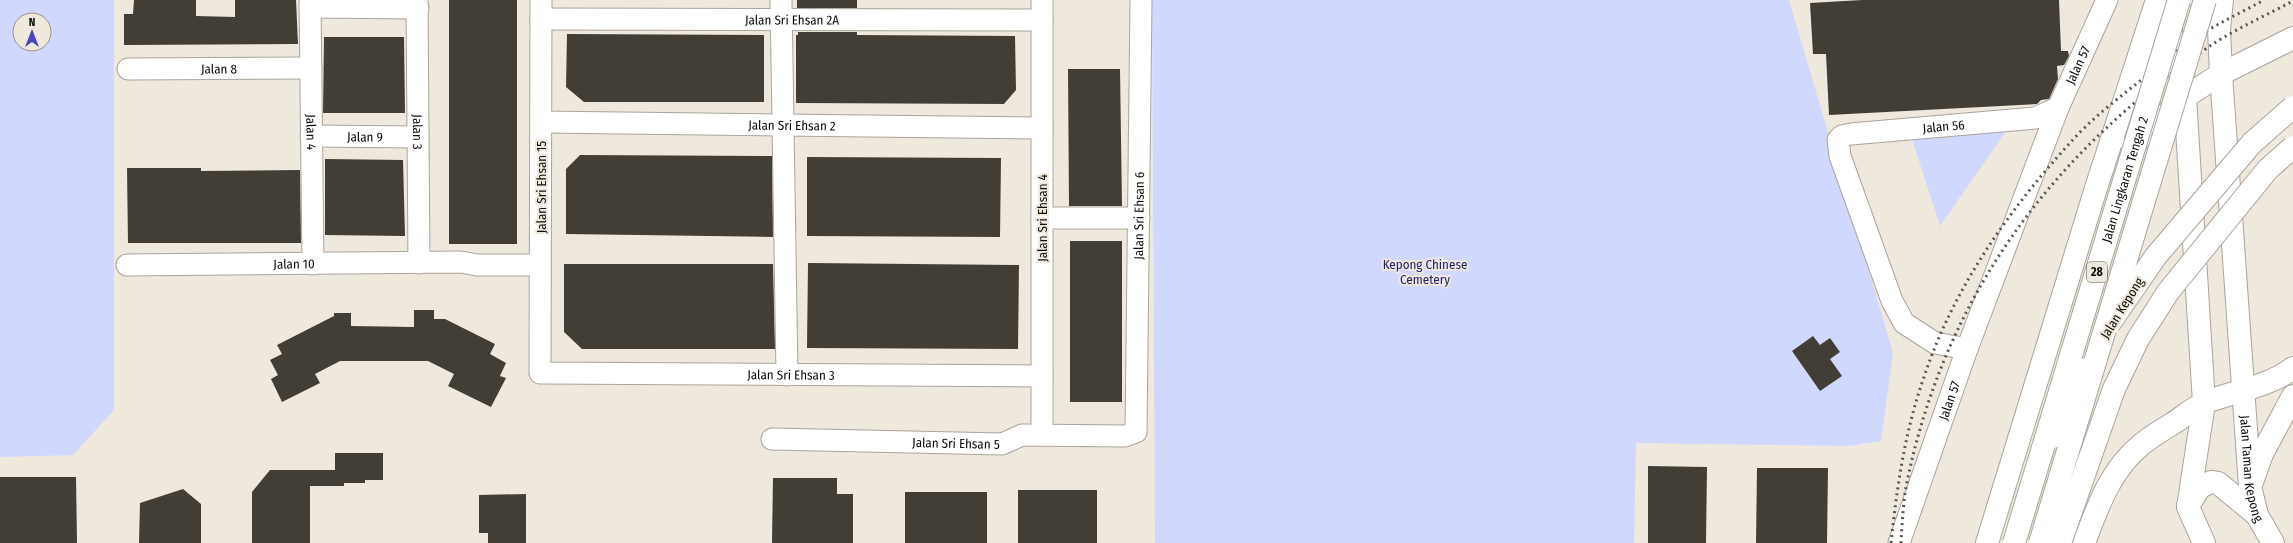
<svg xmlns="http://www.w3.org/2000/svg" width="2293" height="543" font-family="'Fira Sans Condensed',sans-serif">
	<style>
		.green { fill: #d0d8ff; fill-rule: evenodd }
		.building { fill: #433e35 }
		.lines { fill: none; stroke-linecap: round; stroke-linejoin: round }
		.minor-casing { stroke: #aaa49a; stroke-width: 23 }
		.primary-casing { stroke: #aaa49a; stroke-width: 24 }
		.minor { stroke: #fff; stroke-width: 21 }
		.primary { stroke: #fff; stroke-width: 22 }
		.rail { stroke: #59554f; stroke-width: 3; stroke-dasharray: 2 4; stroke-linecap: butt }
		.primary-bridge-casing { stroke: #aaa49a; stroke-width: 24; stroke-linecap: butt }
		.trunk-bridge-casing { stroke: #aaa49a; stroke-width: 24; stroke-linecap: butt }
		.primary-bridge { stroke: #fff; stroke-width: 22 }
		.trunk-bridge { stroke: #fff; stroke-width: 22 }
		.labels { text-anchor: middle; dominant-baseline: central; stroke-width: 4; stroke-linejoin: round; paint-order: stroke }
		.shield { fill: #efe8dd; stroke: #514d47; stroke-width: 1 }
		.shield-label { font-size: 12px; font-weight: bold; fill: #0d0b07 }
		.street-label { font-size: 13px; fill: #0d0b07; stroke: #efe8dd }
		.park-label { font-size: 13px; fill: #242372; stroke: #efe8dd }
	</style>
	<rect width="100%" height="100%" fill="#efe8dd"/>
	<!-- green -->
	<path class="green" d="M0,0H114V410L73,455L0,457ZM20,20H44V44H20Z
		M1152,0H1789L1893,353L1881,441L1849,446L1636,443L1634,543H1155Z
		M2007,130L1940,226L1912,139Z"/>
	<!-- building -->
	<path class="building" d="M134,0H196V16L235,17V0H296L298,44L124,45V14H133Z
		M449,0H517V244H449Z
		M797,0H857V8H797Z
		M1862,0H2059L2061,51H2068L2069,56L2064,65L2057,66L2058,79L2049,99L2041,100L2037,104L1829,115L1826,54H1813L1810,3Z
		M798,32H857V35L1015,36L1016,90L1004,104L796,103V35H798Z
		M567,34L764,35V102H584L566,87Z
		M324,37H404L405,113H323Z
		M1068,69H1120L1122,206H1069Z
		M580,155L772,156L773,237L566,234V169Z
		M807,157L1001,158L1000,237L807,236Z
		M325,159L403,160L405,236L325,235Z
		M127,168H201V171L300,170L301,243H128Z
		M1070,241H1122V402H1070Z
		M808,263L1019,265L1018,349L807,348Z
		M564,264H773L775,349H582L564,332Z
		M414,310H434V319H445L495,344L490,354L506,363L500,376L506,378L491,407L448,386L454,374L428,361H340L315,374L320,383L282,402L271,379L278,375L270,360L282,354L277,345L334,316V313H351V326L414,327Z
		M1813,336L1820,345L1830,338L1840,352L1830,359L1842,376L1820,391L1792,351Z
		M335,453H383V480H365V483H344V486H310V543H252V492L270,470H335Z
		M1648,466L1707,467L1706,543H1648Z
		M1757,468H1828L1827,543H1756Z
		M0,477H76L77,543H0Z
		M773,478H837V494H853V543H772Z
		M183,489L201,504V543H139L140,503Z
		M1018,490H1097V543H1018Z
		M905,492H987V543H905Z
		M526,494V543H488V533H479V495Z"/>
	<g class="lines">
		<defs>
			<g id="minor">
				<path id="s1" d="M310,0L313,264"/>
				<path id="s2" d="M417,0L419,263"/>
				<path id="s3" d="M541,0L540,373L1042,376"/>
				<path d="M781,0L787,375"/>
				<path d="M1042,0V435"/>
				<path d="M310,7L418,8"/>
				<path id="s4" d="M541,19L1042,20"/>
				<path id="s5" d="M128,69L311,68"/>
				<path id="s6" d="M541,122L1042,128"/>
				<path id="s7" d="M311,136L418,137"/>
				<path d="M1042,218H1139"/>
				<path id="s8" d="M127,265L461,262L477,265H540"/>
				<path d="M1967,349L2058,108"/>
				<path id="s9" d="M772,439L1002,444L1022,435L1125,436L1136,432L1141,0"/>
				<path id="s10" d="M1899,543L1967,349L1935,343L1904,323L1892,301L1840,156L1838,140L1842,136L1851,134L2035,118L2058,108L2107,0"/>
			</g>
			<g id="primary">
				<path id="s11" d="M2222,0L2219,29L2221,74L2250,486L2257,515L2273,543"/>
				<path d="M2171,21V32L2185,97L2204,403L2188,507L2204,543"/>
				<path d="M2132,146L2185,97L2221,74L2293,38"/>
				<path d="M2252,482L2262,454L2293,396"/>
				<path d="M2188,506L2200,487L2211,482L2218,483L2257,515"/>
				<path d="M1987,543L2096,188L2157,0"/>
				<path d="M2084,543C2098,506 2110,470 2142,444C2151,437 2162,430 2172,424C2183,417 2194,407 2206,402C2235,391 2268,387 2293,368"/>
			</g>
		</defs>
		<!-- minor casing -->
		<use href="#minor" class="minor-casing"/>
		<!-- primary casing -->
		<use href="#primary" class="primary-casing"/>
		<!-- minor -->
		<use href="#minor" class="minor"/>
		<!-- primary -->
		<use href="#primary" class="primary"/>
		<!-- rail -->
		<path class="rail" d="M1891,543C1897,486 1905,431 1924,377C1953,289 2008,211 2070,143C2090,120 2116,100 2140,81C2160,65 2181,46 2203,33C2223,21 2244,11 2264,0
			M1901,543C1902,525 1903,505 1906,487C1943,300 2050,154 2207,48C2233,30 2265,16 2293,1"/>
		<defs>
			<path id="primary-bridge" d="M2109,324L2156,256L2252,143L2293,107
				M2052,437L2086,369
				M2060,543L2114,389L2138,339L2168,292L2268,169L2293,147"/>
			<g id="trunk-bridge">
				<path id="s12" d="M2014,543L2179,0"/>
				<path d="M2040,543L2205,0"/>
			</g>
		</defs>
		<!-- primary-bridge casing -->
		<use href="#primary-bridge" class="primary-bridge-casing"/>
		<!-- trunk-bridge casing -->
		<use href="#trunk-bridge" class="trunk-bridge-casing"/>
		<!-- primary-bridge -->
		<use href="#primary-bridge" class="primary-bridge"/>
		<!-- trunk-bridge -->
		<use href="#trunk-bridge" class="trunk-bridge"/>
	</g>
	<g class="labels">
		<!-- shield labels -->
		<rect class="shield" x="2087" y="262" width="20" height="20" rx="3"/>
		<g class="shield-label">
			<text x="2097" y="272">28</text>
		</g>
		<!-- street labels -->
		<g class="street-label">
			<text stroke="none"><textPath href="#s4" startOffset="251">Jalan Sri Ehsan 2A</textPath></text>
			<text stroke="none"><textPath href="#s10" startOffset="742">Jalan 57</textPath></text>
			<text stroke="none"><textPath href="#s5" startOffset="91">Jalan 8</textPath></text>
			<text stroke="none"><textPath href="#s6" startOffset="251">Jalan Sri Ehsan 2</textPath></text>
			<text stroke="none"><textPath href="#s10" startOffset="578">Jalan 56</textPath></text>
			<text stroke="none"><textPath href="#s1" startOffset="132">Jalan 4</textPath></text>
			<text stroke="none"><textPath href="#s2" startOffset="132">Jalan 3</textPath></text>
			<text stroke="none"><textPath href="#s7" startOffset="54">Jalan 9</textPath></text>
			<text stroke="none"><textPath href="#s12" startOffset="380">Jalan Lingkaran Tengah 2</textPath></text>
			<text transform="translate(541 187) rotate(-90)">Jalan Sri Ehsan 15</text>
			<text stroke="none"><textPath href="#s9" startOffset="583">Jalan Sri Ehsan 6</textPath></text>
			<text transform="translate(1042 218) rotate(-90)">Jalan Sri Ehsan 4</text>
			<text stroke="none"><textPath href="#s8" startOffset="167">Jalan 10</textPath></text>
			<text transform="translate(2122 308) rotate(-58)">Jalan Kepong</text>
			<text stroke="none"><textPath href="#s3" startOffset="624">Jalan Sri Ehsan 3</textPath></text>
			<text stroke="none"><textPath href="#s10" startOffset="151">Jalan 57</textPath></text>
			<text stroke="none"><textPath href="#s9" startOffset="184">Jalan Sri Ehsan 5</textPath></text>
			<text stroke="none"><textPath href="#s11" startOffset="470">Jalan Taman Kepong</textPath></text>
		</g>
		<!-- park labels -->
		<g class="park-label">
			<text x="1425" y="264">Kepong Chinese<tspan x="1425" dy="15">Cemetery</tspan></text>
		</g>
	</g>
	<!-- north arrow -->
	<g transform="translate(32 32)"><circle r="19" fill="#efe8dd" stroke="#959087"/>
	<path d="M0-3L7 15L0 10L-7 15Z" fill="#4647bc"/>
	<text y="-6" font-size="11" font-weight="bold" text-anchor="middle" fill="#0d0b07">N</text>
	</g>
</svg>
